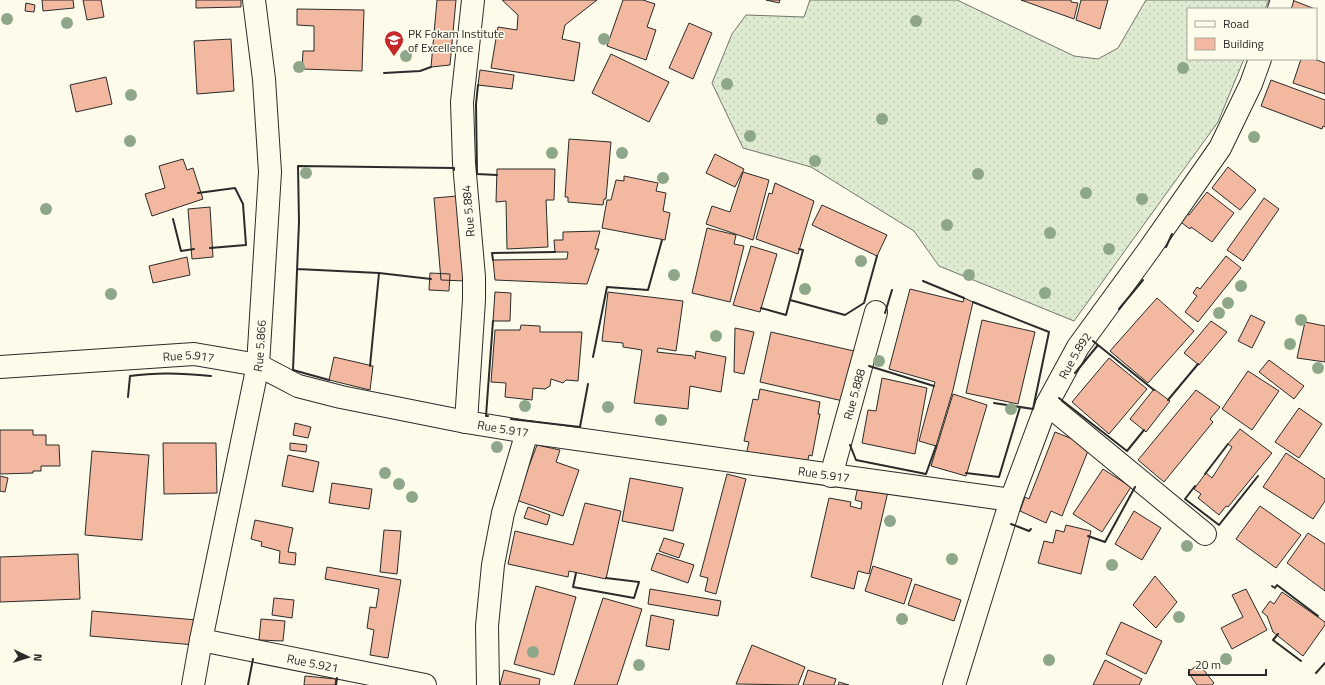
<svg xmlns="http://www.w3.org/2000/svg" width="1325" height="685" font-family="'Titillium Web',sans-serif">
	<style>
		.grass { fill: url(#grass-dots); stroke: #74746e }
		.building { fill: #f2b8a0; stroke: #2b2b2b }
		.lines { fill: none; stroke-linecap: round; stroke-linejoin: round }
		.minor-casing { stroke: #2b2b2b; stroke-width: 24 }
		.minor { stroke: #fdfbea; stroke-width: 22 }
		.wall { stroke: #2b2b2b; stroke-width: 2 }
		.tree { fill: #8ea78a }
		.labels { text-anchor: middle; dominant-baseline: central; stroke-width: 3; stroke-linejoin: round; paint-order: stroke }
		.poi-label { font-size: 12px; fill: #2b2b2b; stroke: #fdfbea; text-anchor: start }
		.street-label { font-size: 12px; fill: #2b2b2b; stroke: #fdfbea }
	</style>
	<defs>
		<pattern id="grass-dots" width="8" height="8" patternUnits="userSpaceOnUse"><rect width="8" height="8" fill="#deebd1"/><path d="M2 2h.1M6 6h.1" fill="none" stroke="#bfcab4" stroke-width="1.8" stroke-linecap="round"/></pattern>
	</defs>
	<rect width="100%" height="100%" fill="#fdfbea"/>
	<!-- grass -->
	<path class="grass" d="M810,0H957L1074,56L1098,59L1118,48L1146,0H1269L1265,9H1188V59H1244L1218,122L1074,321L939,266L914,231L811,167L743,148L712,83L732,34L746,15L804,17Z"/>
	<!-- building -->
	<path class="building" d="M42,0H73L74,8L43,11Z
		M83,0H101L104,17L87,20Z
		M196,0H241V7L196,8Z
		M437,0H456L450,65L431,67Z
		M502,0H597L565,25L562,39L580,43L574,81L491,68L498,27L517,30L518,15Z
		M623,0H643L655,4L647,27L656,30L646,60L607,46Z
		M766,0H780L779,3Z
		M1021,0H1071V2L1078,3L1074,19Z
		M1081,0H1108L1100,29L1076,20Z
		M1292,0L1315,9H1288Z
		M26,3L35,5L34,12L25,11Z
		M297,9L364,10L362,71L302,69L303,51H314V26L297,25Z
		M689,23L712,33L693,79L669,68Z
		M231,39L234,91L197,94L194,41Z
		M611,54L669,82L649,122L592,93Z
		M1301,59H1314L1325,63V94L1293,83Z
		M480,70L514,75L512,89L478,85Z
		M106,77L112,104L76,112L70,85Z
		M1271,80L1325,100V127L1323,126L1322,129L1261,106Z
		M569,139L611,142L606,199H604L603,205L568,202V197H565Z
		M715,154L744,169L735,187L706,173Z
		M183,159L187,170L193,168L203,199L152,216L145,194L165,188L159,166Z
		M1228,167L1256,190L1240,210L1212,188Z
		M497,169H555L554,200H546L548,247L507,249L506,201L496,202Z
		M743,172L769,180L753,240L706,224L712,206L730,212Z
		M624,176L658,183L656,191L666,193L663,211L670,213L665,240L602,228L607,200H611L616,180L624,181Z
		M775,183L814,201L798,254L756,239L769,193L772,194Z
		M1207,192L1234,213L1212,242L1191,227L1190,229L1178,220L1185,212L1189,215Z
		M457,196L465,281L441,280L434,198Z
		M1264,198L1279,209L1243,261L1227,250Z
		M822,205L887,235L877,256L812,225Z
		M210,207L213,257L192,259L188,209Z
		M707,228L736,235L734,244L744,246L730,302L692,293Z
		M600,231L595,249H599L587,284L495,280L493,260L567,259L568,252H555L554,240H563V232Z
		M751,246L777,254L760,312L733,305Z
		M1226,256L1241,268L1198,322L1185,312L1197,296L1193,293L1197,287L1200,289Z
		M187,257L190,275L153,283L149,266Z
		M430,273L450,274L449,291L429,290Z
		M910,289L963,302L964,298L973,302L953,390L936,446L919,441L935,382L889,369Z
		M495,292L511,293L510,321H493Z
		M608,292L683,301L676,351L658,348L657,352L693,356L695,359L696,351L726,357L721,392L690,386L688,409L634,403L642,350L623,347V343L602,341Z
		M1157,298L1194,331L1148,383L1110,351Z
		M1251,315L1265,322L1252,348L1238,341Z
		M982,320L1035,332L1018,404L966,393Z
		M1211,321L1227,332L1199,365L1184,353Z
		M1305,322L1325,326V362L1297,358Z
		M521,325L540,326V332H582L578,381L566,380L563,383L551,379L550,386L545,389L533,388L532,400L505,397L506,383L491,382L495,330H520Z
		M735,328L754,332L744,374L734,372Z
		M771,332L854,351L843,401L760,382Z
		M334,357L373,366L370,390L329,380Z
		M1109,358L1147,389L1109,434L1072,402Z
		M1269,360L1304,386L1294,399L1259,372Z
		M1248,371L1279,391L1252,430L1222,409Z
		M882,378L927,388L915,454L862,443L868,410L876,411Z
		M760,389L820,402L818,414H820L812,456L809,455L806,468L746,455L749,442L744,441L753,399L758,400Z
		M1154,389L1170,401L1146,432L1130,419Z
		M1196,390L1220,407L1210,419L1213,422L1164,482L1138,460Z
		M953,394L987,405L966,476L931,466Z
		M1299,408L1322,424L1299,458L1275,442Z
		M295,423L311,427L308,438L293,435Z
		M1240,429L1272,453L1228,507L1226,506L1219,515L1198,498L1201,494L1194,489L1206,473L1212,478L1232,447L1228,444Z
		M0,430H33V435H46V445H59L60,466H41V471H33V473L0,474Z
		M1055,432L1090,446L1062,516L1051,511L1046,523L1020,511L1025,497L1029,499Z
		M163,443H216L217,493L164,494Z
		M290,443L307,445L306,452L290,450Z
		M537,445L560,450L556,462L579,470L563,516L516,500Z
		M92,451L149,455L142,540L85,535Z
		M1286,453L1325,479V501L1313,519L1263,487Z
		M288,455L319,462L313,492L282,486Z
		M1103,469L1131,487L1102,532L1073,514Z
		M727,474L746,479L716,594L705,591L708,578L700,576Z
		M0,476L8,478L5,492L0,491Z
		M630,478L683,488L673,531L622,521Z
		M859,482L889,487L869,574L858,571L854,589L811,577L829,498L851,502L850,506L861,509L862,502L855,500Z
		M332,483L372,489L369,509L329,503Z
		M585,503L621,511L606,579L569,571L568,577L508,564L515,531L573,545Z
		M1260,506L1301,535L1276,568L1236,539Z
		M528,507L550,515L547,525L524,518Z
		M1134,511L1161,528L1142,560L1115,544Z
		M255,520L293,528L288,552L296,553L295,565L279,563L280,551L261,546L262,542L251,539Z
		M1066,525L1091,531L1081,574L1038,563L1044,541L1053,543L1056,530L1064,532Z
		M384,530L401,531L397,574L380,572Z
		M1308,533L1325,544V591L1287,563Z
		M664,538L684,544L679,558L659,551Z
		M657,553L694,565L688,583L651,570Z
		M78,554L80,599L0,602V557Z
		M873,566L912,579L904,604L865,591Z
		M327,567L401,580L388,658L370,655L374,630L367,628L370,607L376,608L379,589L325,579Z
		M1155,576L1177,602L1156,628L1133,605Z
		M915,584L961,600L954,621L908,605Z
		M536,586L576,597L554,675L514,664Z
		M650,589L721,601L718,616L648,604Z
		M1246,589L1267,630L1232,649L1221,628L1243,617L1232,595Z
		M1282,592L1325,622V625L1303,656L1273,632L1267,616L1262,612L1270,601L1274,604Z
		M274,598L294,600L292,618L272,615Z
		M603,598L642,609L617,685H574Z
		M92,611L197,620L195,645L90,636Z
		M651,615L674,620L669,650L646,646Z
		M261,619L285,621L283,641L259,640Z
		M1121,622L1162,641L1146,674L1106,654Z
		M752,645L805,667L798,685L736,684Z
		M1105,660L1142,679L1139,685H1093Z
		M1199,664L1214,683L1212,685H1197L1188,672Z
		M504,670L540,679L539,685H500Z
		M808,670L836,679L834,685H803Z
		M305,676L336,679L335,685H304Z
		M839,682L849,685H838Z"/>
	<g class="lines">
		<defs>
			<g id="minor">
				<path d="M1279,9L1282,0"/>
				<path id="s1" d="M0,367L194,354L258,365L298,386L341,397L466,422L527,432L1011,500"/>
				<path d="M1047,404L1205,534"/>
				<path d="M466,422L474,300V277L464,163L462,102L473,0"/>
				<path id="s2" d="M831,476L876,312"/>
				<path id="s3" d="M201,640L425,685"/>
				<path id="s4" d="M193,685L201,640L258,365L270,172L264,79L254,0"/>
				<path d="M488,685L487,626L493,565L503,513L527,432"/>
				<path id="s5" d="M954,685L1011,500L1047,404L1078,347L1148,251L1220,148L1251,84L1260,59"/>
			</g>
		</defs>
		<!-- minor casing -->
		<use href="#minor" class="minor-casing"/>
		<!-- minor -->
		<use href="#minor" class="minor"/>
		<!-- wall -->
		<path class="wall" d="M384,73L420,71L431,67
			M478,85L476,104L477,174L497,175
			M198,193L235,188L243,204L246,245L210,248
			M173,219L181,251L194,249
			M1166,247L1172,234
			M493,260L492,253L555,252
			M297,269L379,273L431,279
			M923,281L964,298
			M790,300L845,315L864,303L877,256
			M973,302L1049,332L1033,409L994,403
			M761,308L786,315L803,250L799,249
			M1119,309L1143,280
			M885,313L892,290
			M1093,341L1154,390
			M593,357L607,287L648,290L662,240
			M370,366L379,273
			M869,366L934,386
			M1075,373L1098,345
			M329,380L293,370L299,222L298,166L454,168V170
			M128,397L130,376C156,372 184,373 211,376
			M1059,398L1127,451L1144,430
			M1168,400L1198,364
			M488,416H486L493,321
			M511,419L580,427L588,384
			M850,445L856,460L926,474L936,446
			M966,473L999,477L1020,407
			M1205,474L1228,444
			M1195,486L1185,499L1219,525L1258,476
			M1011,524L1029,531L1031,529
			M1088,536L1105,542L1135,487
			M576,573L573,587L634,598L639,582L606,578
			M1272,586L1275,588L1277,585L1318,616
			M1278,634L1273,640L1301,661
			M1316,673L1325,663
			M248,685L253,659
			M336,685L337,678"/>
	</g>
	<!-- trees -->
	<g class="tree">
		<circle cx="7" cy="19" r="6"/>
		<circle cx="916" cy="21" r="6"/>
		<circle cx="67" cy="23" r="6"/>
		<circle cx="604" cy="39" r="6"/>
		<circle cx="406" cy="56" r="6"/>
		<circle cx="299" cy="67" r="6"/>
		<circle cx="1183" cy="68" r="6"/>
		<circle cx="727" cy="84" r="6"/>
		<circle cx="131" cy="95" r="6"/>
		<circle cx="882" cy="119" r="6"/>
		<circle cx="750" cy="136" r="6"/>
		<circle cx="1254" cy="137" r="6"/>
		<circle cx="130" cy="141" r="6"/>
		<circle cx="552" cy="153" r="6"/>
		<circle cx="622" cy="153" r="6"/>
		<circle cx="815" cy="161" r="6"/>
		<circle cx="306" cy="173" r="6"/>
		<circle cx="978" cy="174" r="6"/>
		<circle cx="663" cy="178" r="6"/>
		<circle cx="1086" cy="193" r="6"/>
		<circle cx="1142" cy="199" r="6"/>
		<circle cx="46" cy="209" r="6"/>
		<circle cx="947" cy="225" r="6"/>
		<circle cx="1050" cy="233" r="6"/>
		<circle cx="1109" cy="249" r="6"/>
		<circle cx="861" cy="261" r="6"/>
		<circle cx="674" cy="275" r="6"/>
		<circle cx="969" cy="275" r="6"/>
		<circle cx="1241" cy="286" r="6"/>
		<circle cx="805" cy="289" r="6"/>
		<circle cx="1045" cy="293" r="6"/>
		<circle cx="111" cy="294" r="6"/>
		<circle cx="1228" cy="303" r="6"/>
		<circle cx="1219" cy="313" r="6"/>
		<circle cx="1301" cy="320" r="6"/>
		<circle cx="716" cy="336" r="6"/>
		<circle cx="1290" cy="344" r="6"/>
		<circle cx="879" cy="361" r="6"/>
		<circle cx="1318" cy="368" r="6"/>
		<circle cx="525" cy="406" r="6"/>
		<circle cx="608" cy="407" r="6"/>
		<circle cx="1011" cy="409" r="6"/>
		<circle cx="661" cy="420" r="6"/>
		<circle cx="497" cy="447" r="6"/>
		<circle cx="385" cy="473" r="6"/>
		<circle cx="399" cy="484" r="6"/>
		<circle cx="412" cy="497" r="6"/>
		<circle cx="890" cy="521" r="6"/>
		<circle cx="1187" cy="546" r="6"/>
		<circle cx="952" cy="559" r="6"/>
		<circle cx="1112" cy="565" r="6"/>
		<circle cx="1179" cy="617" r="6"/>
		<circle cx="902" cy="619" r="6"/>
		<circle cx="533" cy="652" r="6"/>
		<circle cx="1226" cy="659" r="6"/>
		<circle cx="1049" cy="660" r="6"/>
		<circle cx="639" cy="665" r="6"/>
	</g>
	<!-- icons -->
	<defs>
		<symbol id="university-pin" viewBox="-11 -11 22 30"><path d="M0 17L-7.5 6A9.5 9.5 0 1 1 7.5 6Z" fill="#c62828" stroke="#fdfbea"/><path d="M0-5L7-2L0 1L-7-2ZM-4 1L0 2.5L4 1V4Q0 6-4 4Z" fill="#fff"/></symbol>
	</defs>
	<g fill-rule="evenodd">
		<use href="#university-pin" x="383" y="29" width="22" height="30"/>
	</g>
	<g class="labels">
		<!-- poi labels -->
		<g class="poi-label">
			<text x="408" y="33">PK Fokam Institute<tspan x="408" dy="14">of Excellence</tspan></text>
		</g>
		<!-- street labels -->
		<g class="street-label">
			<text transform="translate(468 211) rotate(-95)">Rue 5.884</text>
			<text stroke="none"><textPath href="#s4" startOffset="346">Rue 5.866</textPath></text>
			<text stroke="none"><textPath href="#s5" startOffset="352">Rue 5.892</textPath></text>
			<text stroke="none"><textPath href="#s1" startOffset="189">Rue 5.917</textPath></text>
			<text stroke="none"><textPath href="#s2" startOffset="85">Rue 5.888</textPath></text>
			<text stroke="none"><textPath href="#s1" startOffset="514">Rue 5.917</textPath></text>
			<text stroke="none"><textPath href="#s1" startOffset="838">Rue 5.917</textPath></text>
			<text stroke="none"><textPath href="#s3" startOffset="114">Rue 5.921</textPath></text>
		</g>
	</g>
	<!-- legend -->
	<rect x="1187" y="8" width="130" height="52" fill="#fdfbea" stroke="#a9a89e"/>
	<rect x="1195" y="21" width="20" height="6" fill="#fdfbea" stroke="#a9a89e"/>
	<text x="1223" y="28" font-size="12" fill="#2b2b2b">Road</text>
	<rect x="1195" y="38" width="20" height="12" fill="#f2b8a0" stroke="#a9a89e"/>
	<text x="1223" y="48" font-size="12" fill="#2b2b2b">Building</text>
	<!-- north arrow -->
	<g transform="translate(28 657) rotate(94)" stroke="#fdfbea" stroke-width="3" paint-order="stroke">
	<path d="M0-3L7 15L0 10L-7 15Z" fill="#2b2b2b"/>
	<text y="-6" font-size="11" font-weight="bold" text-anchor="middle" fill="#2b2b2b">N</text>
	</g>
	<!-- scale -->
	<path d="M1189 669v6h77v-6" fill="none" stroke="#2b2b2b" stroke-width="2"/>
	<text x="1195" y="669" font-size="12" fill="#2b2b2b" stroke="#fdfbea" stroke-width="3" paint-order="stroke">20 m</text>
</svg>
